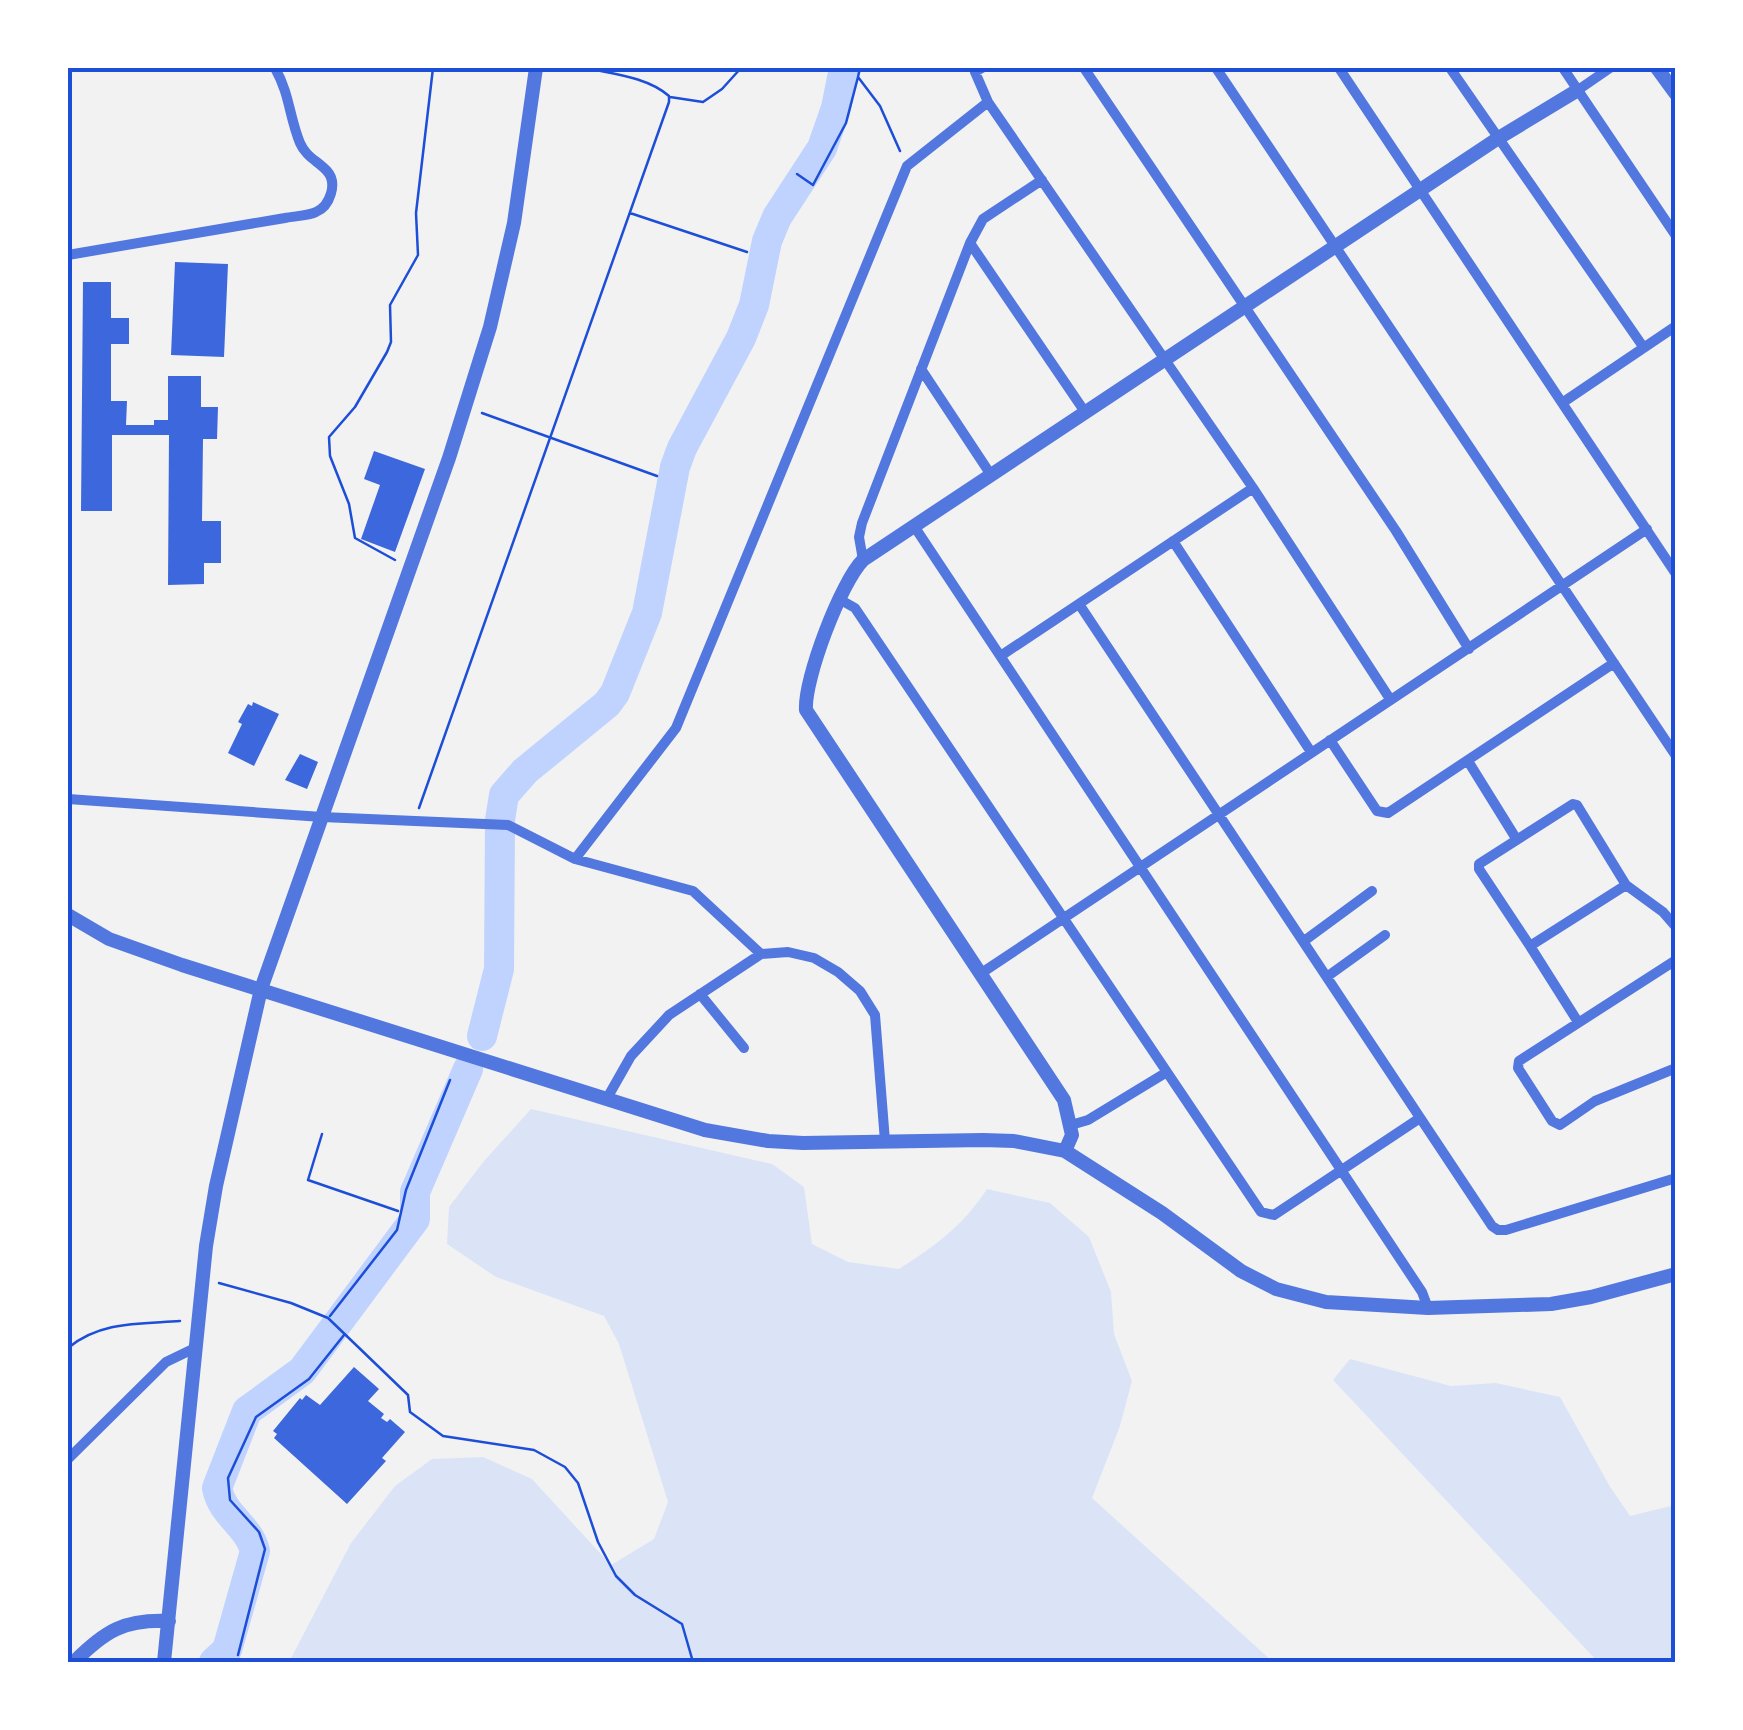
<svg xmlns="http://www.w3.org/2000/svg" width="1743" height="1730" font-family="Ubuntu,sans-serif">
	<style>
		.green { fill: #dbe4f7 }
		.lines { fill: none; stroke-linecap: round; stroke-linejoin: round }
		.river { stroke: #bfd3fe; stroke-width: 30 }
		.building { fill: #3d67dc }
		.path { stroke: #1d4ed8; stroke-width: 2.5 }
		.minor { stroke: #5277de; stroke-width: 10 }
		.tertiary { stroke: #5277de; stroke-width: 14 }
		.neatline { fill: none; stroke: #1d4ed8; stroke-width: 4 }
	</style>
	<rect width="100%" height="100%" fill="#f2f2f2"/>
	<!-- green -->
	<path class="green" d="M531,1109L772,1164L804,1187L812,1244L848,1262L899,1269C936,1245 962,1227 987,1189L1050,1203L1089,1237L1111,1292L1114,1334L1132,1381L1120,1426L1092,1498L1273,1662H289L351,1543L395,1486L432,1459L483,1457L532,1479L611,1565L654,1539L668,1502L619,1344L604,1316L496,1277L447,1244L449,1207L484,1161Z
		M1350,1359L1451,1386L1496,1383L1560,1397L1609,1485L1630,1516L1675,1505V1662H1598L1333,1380Z"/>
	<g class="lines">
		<!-- river -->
		<path class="river" d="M482,1036L499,969L500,820L504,795L525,771L607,704L615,693L647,613L675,467L682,448L741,338L754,305L767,241L777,217L822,148L836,108L844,68
			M214,1662L227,1650L255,1551C249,1526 222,1515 217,1488L247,1411L302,1371L415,1219V1192L468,1069"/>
	</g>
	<!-- building -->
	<path class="building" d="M175,262L228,264L224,357L171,355Z
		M83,282H111V318H129V344H111V401H127L126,425H154V420H168V376H201V407H218L217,439H203L202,521H221V563H204V584L168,585L169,435H112V511H81Z
		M374,451L425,469L395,552L361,539L380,485L364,479Z
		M253,702L279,714L254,766L228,753L242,724L238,722L248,704L252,706Z
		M300,754L318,762L307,789L285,780Z
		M354,1367L379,1389L368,1401L384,1414L381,1418L387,1422L390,1419L405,1432L382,1458L386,1461L347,1504L274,1438L277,1434L273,1431L300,1398L302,1400L306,1395L320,1405Z"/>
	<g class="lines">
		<!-- path -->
		<path class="path" d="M860,68L858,77L880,106L900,151
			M670,97L703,102L722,89L741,68
			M797,174L813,185L846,123L858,77
			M630,213L747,252
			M482,413L657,476
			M395,560L355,538L349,504L330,456L329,437L355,407L387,352L391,342L390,305L418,255L416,213L433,68
			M419,808L669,102V96C647,77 613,74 586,68
			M322,1134L308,1180L398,1211
			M219,1283L291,1303L328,1318L408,1395L410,1412L443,1436L534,1450L565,1467L578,1483L598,1542L616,1576L635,1595L682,1624L693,1662
			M330,1316L397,1230L406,1190L450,1080
			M68,1348C100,1321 140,1324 180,1321
			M238,1655L265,1549L259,1532L230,1500L228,1478L256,1417L309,1379L344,1335"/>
		<!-- minor -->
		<path class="minor" d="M982,68L975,72L988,102L1253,488L1390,699
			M1084,68L1396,531L1469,649
			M1216,68L1676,756
			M1339,68L1676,574
			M1450,68L1644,348
			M1563,68L1676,236
			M1578,90L1610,68
			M970,243L1085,412
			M68,255L285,218C294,216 308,216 316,212C330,206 338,183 327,171C318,161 306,157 300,143C289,116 290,95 275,68
			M921,369L991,475
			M1562,403L1676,326
			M914,526L1422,1292L1428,1308
			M1173,541L1311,752
			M863,560L859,537L862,523L970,243L983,219L1042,180
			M839,599L855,608L1261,1212L1274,1215L1420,1118
			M1079,604L1492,1226L1498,1230H1506L1676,1178
			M1002,655L1253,488
			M1330,740L1377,811L1388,813L1614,663
			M1468,761L1517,840
			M68,799L322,817L508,825L575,859L693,891L761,954
			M575,859L676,728L907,166L988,102
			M1626,885L1530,946L1479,869V864L1573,804L1577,805L1626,885L1663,912L1676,927
			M1304,941L1372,891
			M1530,946L1578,1022
			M1676,960L1519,1061L1518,1068L1552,1121L1560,1125L1595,1101L1676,1068
			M980,974L1647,529
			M1328,976L1385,935
			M700,994L744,1048
			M606,1100L631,1056L669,1015L761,954L788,952L814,958L838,972L860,991L875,1015L885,1141
			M1071,1125L1088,1120L1167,1072
			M68,1459L166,1362L195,1348"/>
		<!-- tertiary -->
		<path class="tertiary" d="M1657,68L1676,94
			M68,915L109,939L182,965L705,1130L768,1141L803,1143L983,1140L1014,1141L1065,1151L1162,1213L1241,1271L1276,1289L1326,1302L1428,1308L1551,1304L1591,1297L1676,1274
			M1065,1151L1072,1135L1064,1100L806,710C804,679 841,582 863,560L1497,139L1578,90
			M74,1662C105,1631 124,1619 169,1621
			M164,1662L206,1246L216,1186L261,989L449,458L490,327L514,223L536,68"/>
	</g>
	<!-- border -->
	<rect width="1743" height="1730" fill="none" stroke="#ffffff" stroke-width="140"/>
	<rect x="70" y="70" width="1603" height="1590" class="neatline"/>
</svg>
